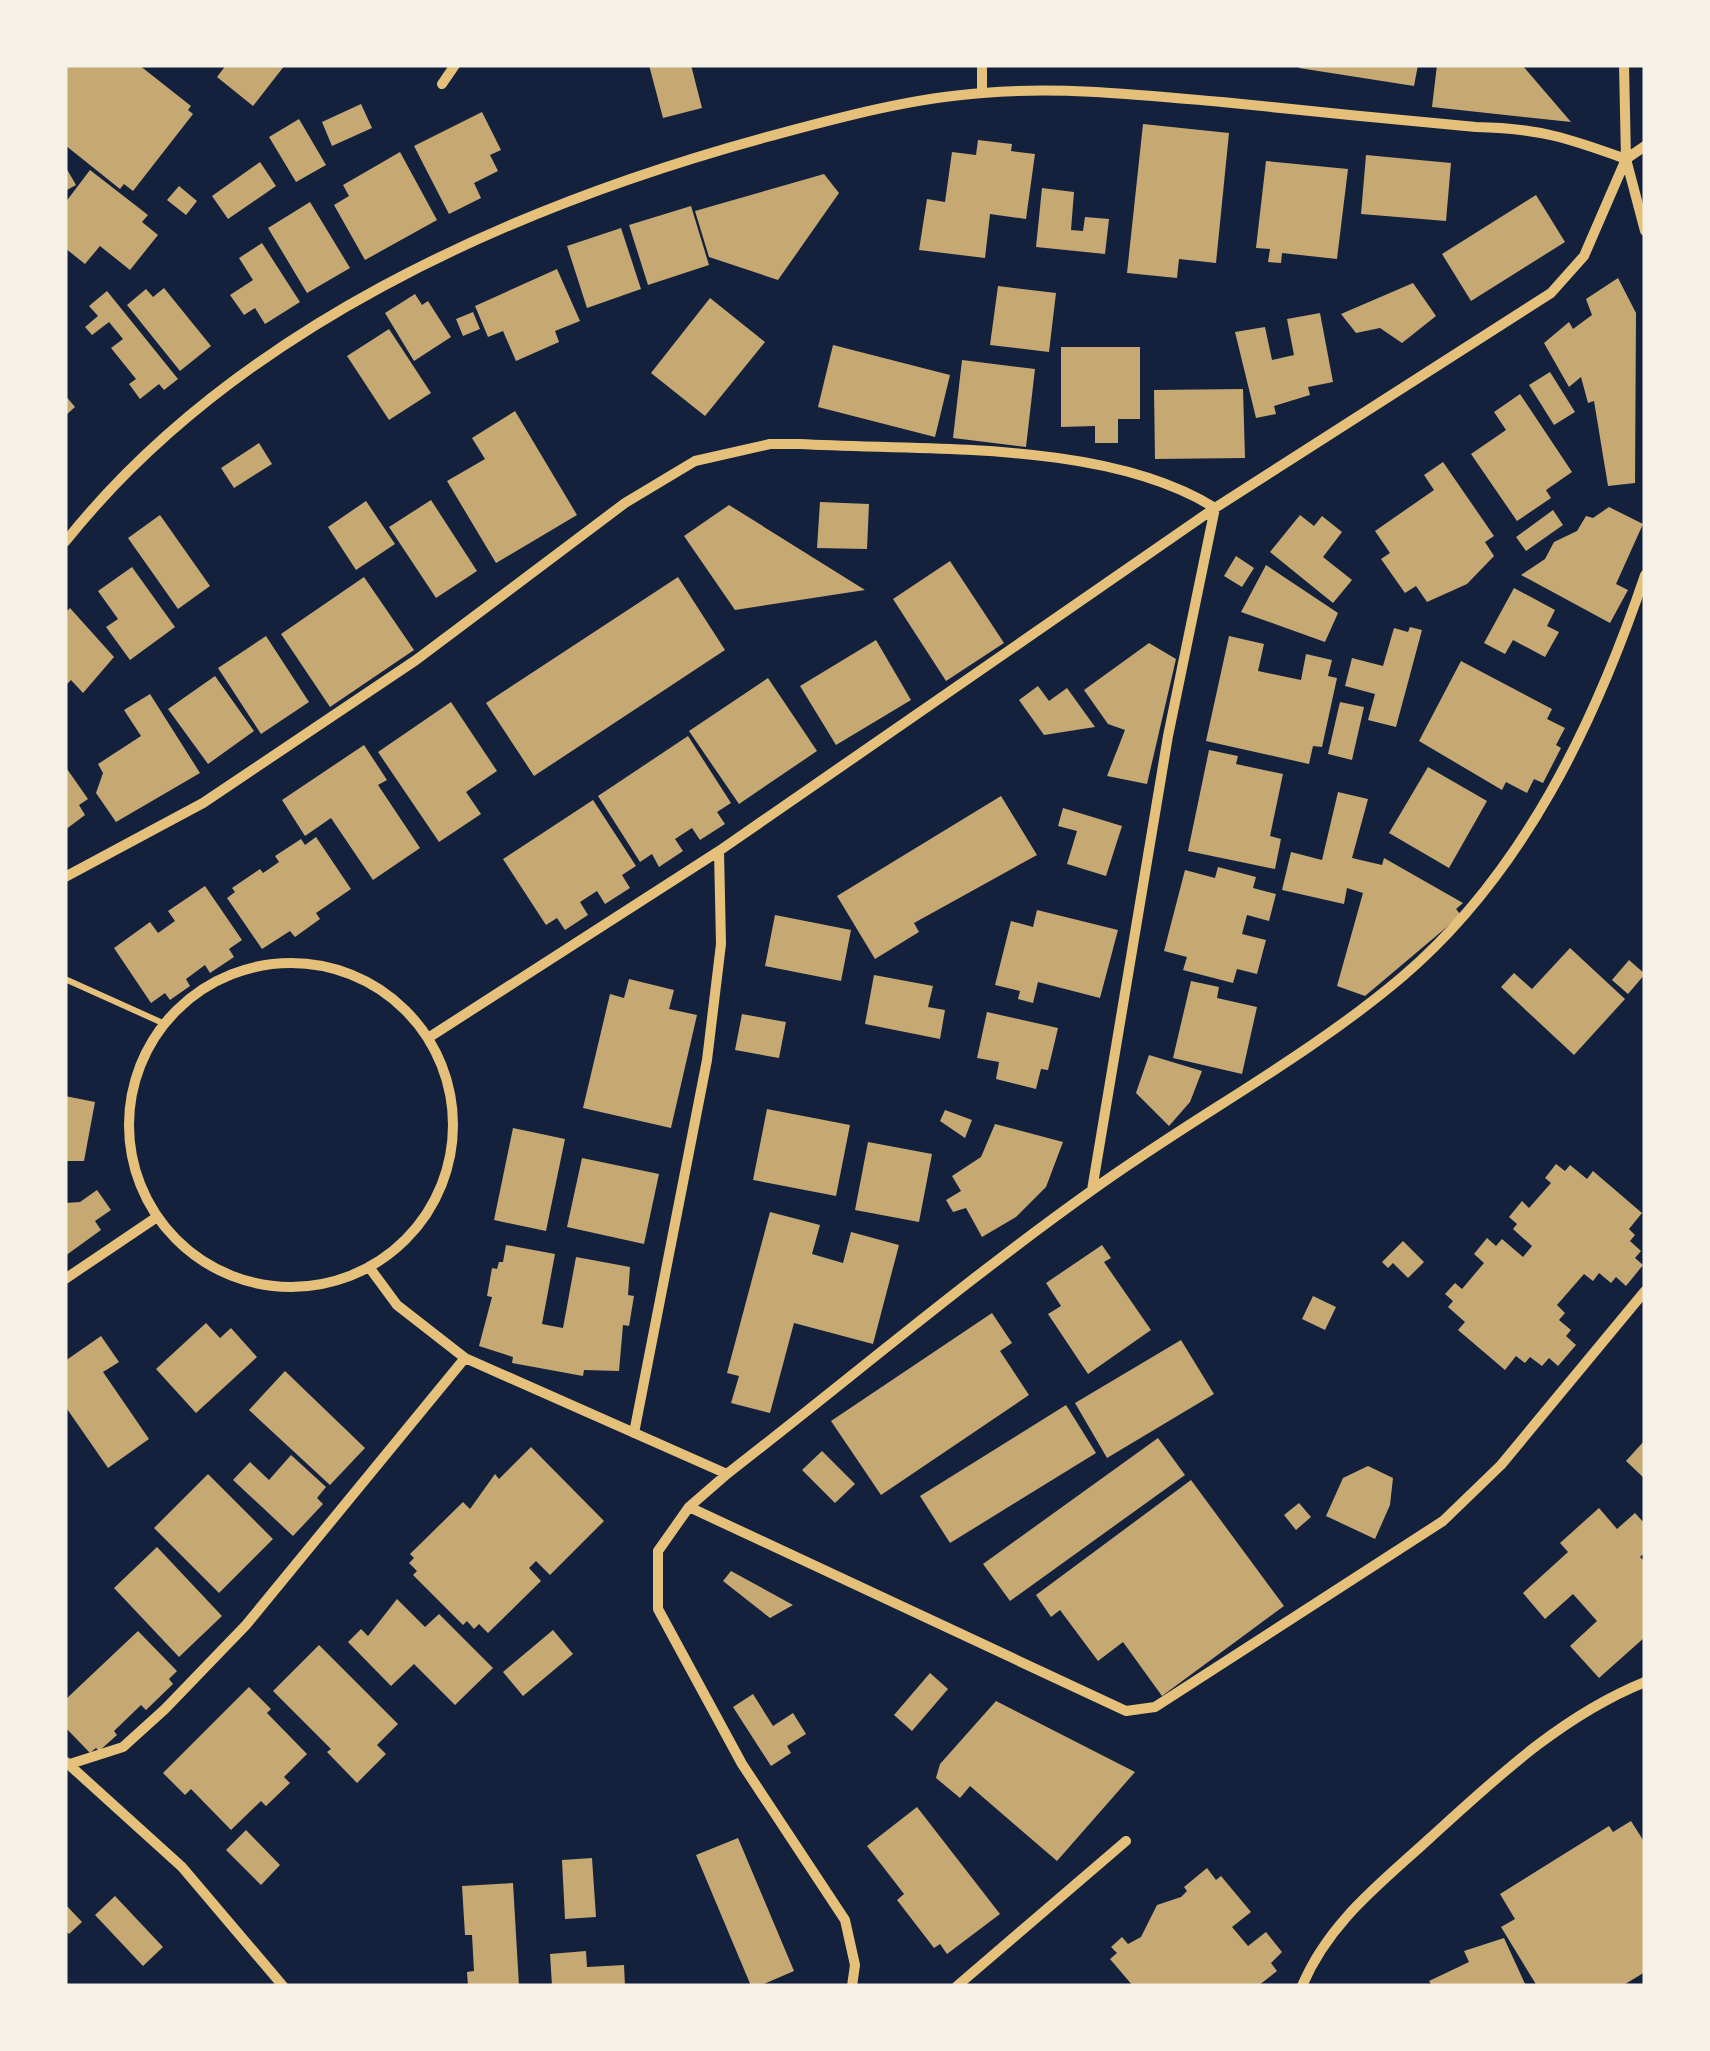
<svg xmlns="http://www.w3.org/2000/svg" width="1710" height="2051" font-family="'Sofia Sans Condensed',sans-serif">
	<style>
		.building { fill: #c6a872 }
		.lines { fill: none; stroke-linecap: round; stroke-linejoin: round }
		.path { stroke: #e5c07b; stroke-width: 6 }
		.minor { stroke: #e5c07b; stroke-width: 10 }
	</style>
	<rect width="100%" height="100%" fill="#14213d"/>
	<!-- building -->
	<path class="building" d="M65,65H139L191,106L188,110L193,114L133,191L124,184L120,189L65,145Z
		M226,65H285L253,106L217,77Z
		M649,65H691L702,108L663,118Z
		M1300,65H1418L1414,86L1299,68Z
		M1437,65H1522L1571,122L1432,107Z
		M361,104L372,128L332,146L322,122Z
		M482,112L501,150L490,155L498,171L474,183L481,198L449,214L414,146Z
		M299,119L326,165L296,182L269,137Z
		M1143,124L1229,133L1216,263L1179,259L1177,278L1127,273Z
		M978,140L1012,144L1011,151L1035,154L1026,219L990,214L985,258L919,250L927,199L945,202L952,152L976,155Z
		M400,152L437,220L365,260L334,205L349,196L343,185Z
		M1366,155L1451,163L1446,221L1361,214Z
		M1266,161L1348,169L1337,259L1282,253L1281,263L1268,262L1270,249L1256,248Z
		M260,162L276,186L228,219L212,196Z
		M65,166L76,185L65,191Z
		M90,170L148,215L142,222L158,235L130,270L100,246L85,264L65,248V203Z
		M824,174L839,193L778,280L709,257L695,211Z
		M179,186L197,201L186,215L167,200Z
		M1042,188L1074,192L1071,230L1083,231L1085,217L1109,219L1105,254L1036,247Z
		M1536,195L1565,242L1471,301L1442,254Z
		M310,202L350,268L307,293L268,228Z
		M691,206L709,265L648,285L629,225Z
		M621,228L641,289L587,308L567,246Z
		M262,243L300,302L265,324L255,308L244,315L230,295L253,280L239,258Z
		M557,269L580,321L555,331L559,342L516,361L503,331L488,337L475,306Z
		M1618,278L1636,313L1635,483L1608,486L1594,401L1588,403L1581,377L1569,387L1544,343L1569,322L1573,329L1592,315L1586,299Z
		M1413,283L1436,316L1402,343L1380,328L1356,333L1341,314Z
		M998,286L1056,293L1049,352L990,345Z
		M164,288L211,346L180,371L127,305L146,289L153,297Z
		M107,291L178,379L164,390L159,384L140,399L129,384L136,379L111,348L123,339L109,322L92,335L85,327L98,316L89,306Z
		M415,294L422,305L428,301L451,337L414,361L385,313Z
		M710,298L765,342L705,416L651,373Z
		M473,312L480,329L463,336L456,319Z
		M1320,313L1333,382L1308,387L1310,395L1274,406L1276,414L1256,418L1235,332L1265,327L1272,360L1294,355L1287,319Z
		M389,329L431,393L389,420L347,356Z
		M833,345L950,375L935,437L818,407Z
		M1061,347H1140V419H1118V443H1095V426L1061,427Z
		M962,360L1035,369L1026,447L953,438Z
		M1550,372L1575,412L1554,425L1529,385Z
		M1243,389L1245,458L1155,459L1154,390Z
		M1520,394L1572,472L1546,490L1551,498L1517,521L1471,454L1506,430L1494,412Z
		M65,395L75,407L65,416Z
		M515,411L577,515L496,563L447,481L485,459L472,438Z
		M259,443L272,464L234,488L221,468Z
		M1443,462L1494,536L1485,542L1494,556L1467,584L1427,602L1416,586L1405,593L1381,559L1390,553L1375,531L1434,490L1424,475Z
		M431,500L477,571L436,598L389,527Z
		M366,501L395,544L356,570L328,527Z
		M820,502L869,504L867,549L817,548Z
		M729,505L865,590L735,610L684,536Z
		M1609,507L1643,524L1616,584L1628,590L1610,623L1521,575L1545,559L1554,542L1577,531L1586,516L1593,518Z
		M1553,510L1563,525L1526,551L1516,537Z
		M160,515L210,586L178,609L128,538Z
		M1300,515L1314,526L1322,516L1342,532L1323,557L1352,580L1333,603L1270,552Z
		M1236,556L1254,568L1242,587L1224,576Z
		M950,561L1004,643L946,681L893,599Z
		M1266,565L1338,613L1325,642L1241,612Z
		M132,567L175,627L130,660L106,627L118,619L98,591Z
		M364,577L414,650L330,707L281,634Z
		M678,577L725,650L534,776L486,703Z
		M1514,588L1555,610L1547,626L1559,632L1545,657L1513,640L1505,654L1484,643Z
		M70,608L114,657L83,693L71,680L65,686V613Z
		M1410,627L1422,630L1396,727L1368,720L1375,694L1345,686L1352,658L1383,666L1394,628L1408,632Z
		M266,636L309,702L261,734L218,668Z
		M1229,636L1264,644L1258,671L1301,680L1306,654L1332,660L1328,676L1337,678L1322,747L1313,746L1309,764L1206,741Z
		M876,640L911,700L836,745L800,686Z
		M1149,643L1176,659L1147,784L1107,776L1125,730L1108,724L1084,690Z
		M1461,661L1552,709L1547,719L1565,728L1556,745L1561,748L1543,783L1534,779L1527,793L1506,782L1502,790L1419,741Z
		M215,676L254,731L208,764L168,709Z
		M768,678L817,751L739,804L689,731Z
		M1038,686L1049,701L1067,688L1095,727L1044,735L1019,700Z
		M150,694L200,773L116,822L96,793L103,773L98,764L141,736L124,710Z
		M451,702L497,771L466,792L481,814L439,842L378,752Z
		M1340,702L1364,707L1352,760L1328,754Z
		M688,736L731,803L717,812L725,824L700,840L692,828L675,839L683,851L659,867L652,854L640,862L598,796Z
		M364,745L387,780L378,785L420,848L373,880L331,818L305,836L282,800Z
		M1209,750L1238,756L1236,764L1283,774L1270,836L1281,839L1275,869L1188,851Z
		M65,766L88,799L79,805L85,815L65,830Z
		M1428,767L1487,801L1449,868L1389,833Z
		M1338,792L1368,799L1352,858L1382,865L1384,858L1463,903L1456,909L1461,915L1365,996L1337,986L1363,893L1347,888L1344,904L1282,890L1291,852L1322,860Z
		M1001,796L1037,855L914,923L919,932L875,959L837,896Z
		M593,800L636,866L622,875L630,888L605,904L597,891L580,902L588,915L565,930L557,918L546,925L503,859Z
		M1063,808L1122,826L1106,876L1067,864L1077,831L1058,826Z
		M316,837L351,889L316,913L320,919L295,937L290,931L262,949L227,898L235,892L232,888L260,869L263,873L279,862L275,856L301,839L305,845Z
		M1218,867L1256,877L1253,888L1276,894L1269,921L1247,915L1242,934L1266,940L1257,974L1237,969L1233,983L1183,970L1187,957L1164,951L1185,870L1215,878Z
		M205,886L242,940L229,949L234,957L210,973L205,965L186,979L190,986L170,1000L165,993L151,1003L114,948L150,922L158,933L175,921L168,911Z
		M1037,910L1118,930L1100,998L1038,982L1033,1003L1018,999L1020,991L995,985L1011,921L1033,927Z
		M775,915L851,930L841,981L765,966Z
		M1570,948L1625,999L1574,1055L1501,987L1514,973L1532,989Z
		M1629,960L1645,974L1628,994L1612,980Z
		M874,975L933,986L928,1007L945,1010L940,1039L865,1024Z
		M629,979L674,990L669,1009L697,1015L671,1128L583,1108L610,994L624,998Z
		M1191,981L1219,987L1217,998L1257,1007L1242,1074L1173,1058Z
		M987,1012L1058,1028L1048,1070L1041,1069L1036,1089L996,1079L999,1062L977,1058Z
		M742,1014L786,1022L779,1058L735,1050Z
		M1149,1055L1202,1071L1190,1102L1169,1126L1136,1093Z
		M65,1096L95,1102L84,1161H65Z
		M767,1109L850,1125L836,1196L753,1180Z
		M945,1110L972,1120L965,1138L940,1121Z
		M995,1124L1063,1142L1046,1187L1016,1217L982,1237L966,1208L953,1212L946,1200L961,1191L952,1176L981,1157Z
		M513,1128L565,1139L546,1231L494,1220Z
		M868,1142L932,1154L919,1222L855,1210Z
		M582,1158L659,1174L644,1244L567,1227Z
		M1556,1164L1565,1171L1570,1165L1587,1179L1593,1171L1642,1213L1629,1229L1635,1235L1630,1241L1641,1251L1635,1258L1643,1265L1626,1286L1616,1277L1611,1283L1599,1273L1593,1281L1584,1274L1557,1305L1565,1313L1559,1320L1571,1330L1566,1336L1576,1345L1558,1366L1549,1358L1542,1366L1530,1357L1525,1363L1516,1356L1505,1370L1458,1330L1465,1322L1448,1307L1453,1301L1445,1294L1455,1283L1462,1289L1484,1263L1474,1254L1487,1238L1496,1246L1502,1239L1523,1257L1532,1246L1513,1229L1517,1224L1509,1217L1522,1201L1529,1208L1551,1183L1545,1178Z
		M97,1190L111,1210L95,1221L101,1230L65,1256V1203L80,1202Z
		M770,1212L820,1225L812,1254L843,1263L851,1232L899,1245L873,1344L794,1323L770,1413L731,1403L739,1376L727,1373Z
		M1403,1241L1424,1262L1408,1278L1393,1263L1388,1268L1382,1262Z
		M506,1245L555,1254L542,1324L563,1328L576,1257L630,1267L628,1295L634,1296L629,1326L623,1325L619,1371L584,1370L583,1376L512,1363L513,1357L479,1346L492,1297L487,1296L492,1268L497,1269L499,1262H503Z
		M1102,1245L1111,1258L1104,1262L1151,1330L1088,1374L1048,1314L1061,1306L1046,1283Z
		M1313,1296L1336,1307L1325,1330L1302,1319Z
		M992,1313L1012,1343L1000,1351L1029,1395L881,1495L831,1421Z
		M206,1323L220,1338L231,1328L257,1357L196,1413L156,1369Z
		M101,1336L119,1362L103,1372L149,1439L108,1468L65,1406V1361Z
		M1181,1340L1214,1394L1107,1458L1075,1403Z
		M285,1371L365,1448L330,1485L249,1410Z
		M1066,1405L1096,1453L950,1543L920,1496Z
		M1158,1438L1185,1475L1010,1601L983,1564Z
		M1645,1440V1479L1626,1461Z
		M531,1447L604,1521L550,1575L536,1561L529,1568L541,1581L488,1633L479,1624L474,1629L467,1621L463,1625L413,1575L417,1571L409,1563L414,1558L410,1554L463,1502L470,1509L495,1474L499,1479Z
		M822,1451L855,1484L835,1503L802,1470Z
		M291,1455L326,1487L317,1498L323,1504L293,1536L233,1480L250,1462L269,1480Z
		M1368,1466L1393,1478L1390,1505L1375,1539L1326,1516L1343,1478Z
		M208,1474L273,1539L219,1593L154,1528Z
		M1191,1480L1284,1606L1162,1696L1123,1642L1098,1661L1060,1610L1051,1617L1036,1595Z
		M1299,1503L1311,1517L1296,1530L1284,1515Z
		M1599,1508L1617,1529L1635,1513L1645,1524V1552L1640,1557L1645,1562V1637L1599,1678L1570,1646L1597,1621L1573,1594L1545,1619L1523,1593L1568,1552L1560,1543Z
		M157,1547L222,1616L179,1657L114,1588Z
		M731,1571L793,1605L770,1618L723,1581Z
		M397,1599L425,1627L439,1614L493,1668L455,1705L414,1664L391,1686L348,1642L361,1629L368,1636Z
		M553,1630L573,1654L523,1696L503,1672Z
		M138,1631L177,1671L169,1679L173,1684L146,1710L141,1705L114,1731L117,1735L99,1751L96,1748L90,1753L65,1727V1700Z
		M319,1645L398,1724L377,1745L386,1754L357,1783L327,1752L331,1749L273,1691Z
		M930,1673L948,1689L912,1731L894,1715Z
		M249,1687L271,1709L267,1713L307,1754L284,1777L290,1783L266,1806L261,1801L231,1830L191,1789L185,1795L163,1773Z
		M753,1694L773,1726L793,1713L806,1734L787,1746L791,1753L771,1766L733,1707Z
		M996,1701L1135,1772L1057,1861L970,1786L960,1798L936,1778L940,1764Z
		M917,1807L1000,1914L947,1954L940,1944L934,1948L897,1900L904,1894L867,1846Z
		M1631,1821L1645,1843V1972L1622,1986H1537L1501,1927L1515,1919L1500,1894L1609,1826L1613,1832Z
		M246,1830L280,1865L261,1885L226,1850Z
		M738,1838L794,1971L759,1986H751L696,1855Z
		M592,1858L596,1917L565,1919L562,1860Z
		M1207,1868L1216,1880L1221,1876L1251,1912L1232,1927L1248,1946L1266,1932L1282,1952L1271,1963L1277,1971L1258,1986H1133L1110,1959L1117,1953L1111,1947L1122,1937L1128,1944L1141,1937L1157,1905L1181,1897L1187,1891L1184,1887Z
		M513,1883L519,1986H468L467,1972L474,1971L472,1935H465L462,1886Z
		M115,1896L163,1947L143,1966L95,1915Z
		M65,1904L82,1922L69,1934L65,1930Z
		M1504,1938L1526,1986H1432L1429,1981L1469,1962L1464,1951Z
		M586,1951L587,1967L624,1965L625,1986H552L550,1954Z"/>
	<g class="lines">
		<!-- path -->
		<path class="path" d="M65,979L165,1024"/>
		<!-- minor -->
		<path class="minor" d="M982,65V93
			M1624,65L1626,159L1645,231
			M442,84L455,65
			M1626,159L1645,146
			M65,542C234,330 508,208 763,138C834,119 909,98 983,93C1061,86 1143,95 1222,102C1307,111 1391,119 1476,127C1538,128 1568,138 1626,159
			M65,877L203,803L416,660L625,503L695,461L770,444H800C927,451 1107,440 1215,508L1168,736L1092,1190
			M129 1125a162 162 0 1 1 324 0a162 162 0 1 1-324 0Z
			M428,1038L719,851L1215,508L1551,293L1584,256L1626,159
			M369,1267L397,1305L465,1358L727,1474
			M65,1279L157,1217
			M634,1433L707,1060L721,944L719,851
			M689,1507L1126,1711L1155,1707L1443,1521L1501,1465L1645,1291
			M66,1762L182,1867L283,1986
			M70,1764L123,1747L165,1709L246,1625L465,1358
			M852,1986L855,1965L845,1920L742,1764L658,1609V1551L689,1507L727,1474C848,1380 966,1280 1091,1191C1193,1117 1305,1059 1402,977C1523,874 1595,723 1645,575
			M957,1986L1126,1841
			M1302,1986C1329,1922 1380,1884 1430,1838C1496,1778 1561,1716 1645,1682"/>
	</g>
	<!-- border -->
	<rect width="1710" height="2051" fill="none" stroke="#f6f1e7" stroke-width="135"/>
</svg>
